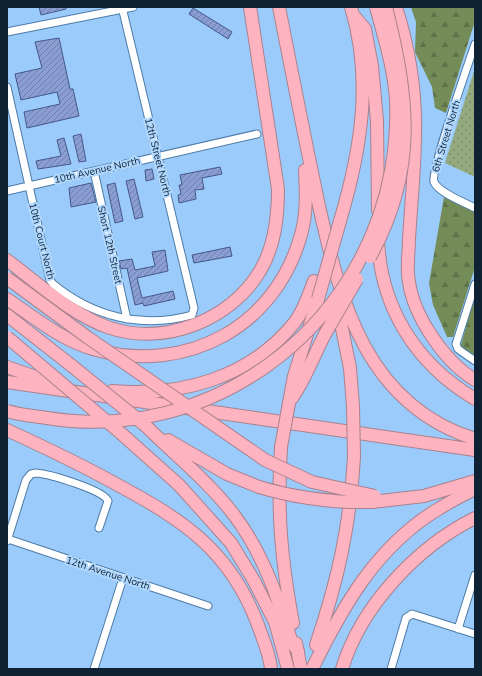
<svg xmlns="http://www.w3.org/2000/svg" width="482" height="676" font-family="Mulish,sans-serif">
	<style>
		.grass { fill: url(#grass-dots) }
		.forest { fill: url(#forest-firs) }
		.building { fill: url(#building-hatch); stroke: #46578a }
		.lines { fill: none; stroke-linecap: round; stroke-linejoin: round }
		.street-casing { stroke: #4d7ba7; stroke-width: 9 }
		.highway-casing { stroke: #aa818f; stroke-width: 14 }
		.street { stroke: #fff; stroke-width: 7 }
		.highway { stroke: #feb4c0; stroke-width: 12 }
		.highway-bridge-casing { stroke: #aa818f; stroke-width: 14; stroke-linecap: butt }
		.highway-bridge { stroke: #feb4c0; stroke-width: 12 }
		.labels { text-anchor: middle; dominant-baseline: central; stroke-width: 4; stroke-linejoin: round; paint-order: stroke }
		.street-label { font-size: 10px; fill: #0f2234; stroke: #b0d7fe }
	</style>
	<defs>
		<pattern id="grass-dots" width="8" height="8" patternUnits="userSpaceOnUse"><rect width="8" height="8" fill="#94aa7e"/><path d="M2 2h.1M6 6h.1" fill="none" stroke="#778a68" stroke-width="1.8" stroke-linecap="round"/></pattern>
		<pattern id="forest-firs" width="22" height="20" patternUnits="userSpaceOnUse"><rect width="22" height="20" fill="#748d58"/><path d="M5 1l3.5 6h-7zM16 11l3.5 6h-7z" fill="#5e734a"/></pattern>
		<pattern id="building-hatch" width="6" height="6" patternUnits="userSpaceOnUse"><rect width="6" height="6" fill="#8b9ed3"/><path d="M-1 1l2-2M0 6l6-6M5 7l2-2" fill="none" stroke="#7080ac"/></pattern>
	</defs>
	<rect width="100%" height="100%" fill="#9acbfb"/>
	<!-- grass -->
	<path class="grass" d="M475,68V177L445,163Z"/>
	<!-- forest -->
	<path class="forest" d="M411,7H475V21L446,113L435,108L432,87L415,52L416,22Z
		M444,197L475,211V267L453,337H447L433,305L429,283Z
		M475,294V355L462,348L461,345Z"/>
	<!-- building -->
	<path class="building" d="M39,7H66V9L41,15Z
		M193,8L232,32L228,39L189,14Z
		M59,38L70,89H73L79,116L27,128L24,112L60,104L57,92L21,100L15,74L42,68L35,42Z
		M81,134L86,161L79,162L73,136Z
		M64,138L71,164L38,169L36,161L61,156L57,140Z
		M220,167L222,174L202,178L204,189L195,190L196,199L179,203L178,195L181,194L179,185H182L180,175Z
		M152,169L154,179L146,181L145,170Z
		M134,179L143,217L135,219L126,181Z
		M91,183L96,202L71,207L69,188Z
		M115,183L123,221L115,223L107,185Z
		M230,247L232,256L194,263L192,255Z
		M165,250L168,271L137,278L142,298L173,291L175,299L144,306L143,303L135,305L127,268L121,269L119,261L132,259L135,270L155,266L152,252Z"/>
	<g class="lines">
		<defs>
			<path id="street" d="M7,32L133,7
				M475,44C469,62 430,172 434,182C439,193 464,202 475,208
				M7,87L50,280L53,284C93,317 142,329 192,315L194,308L122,7
				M94,171L127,319
				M7,191L257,134
				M475,284L456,344L458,349L475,361
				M8,539L208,606
				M7,541L26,480L31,474L36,473C49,474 104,490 108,501L99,528
				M458,629L475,575
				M94,669L123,578
				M391,669L406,618L412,614L475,634"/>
			<path id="highway" d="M279,7C292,73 305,140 319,206C341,304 367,405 475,439
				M396,7C409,48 416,90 415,133C415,168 411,204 409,239C409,253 406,268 409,282C414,317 445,362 475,380
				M354,16L365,29L372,66L377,121L378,210
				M340,221C361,150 373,80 351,7
				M378,236C379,306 416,364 475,399
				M7,260C39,284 72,315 110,328C165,346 231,320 260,271C275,246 278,217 278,189L250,7
				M7,299C34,317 61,340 93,349C186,376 278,326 302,231C307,211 306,190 305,170
				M337,304L350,368L353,406
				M7,315L72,366
				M7,367L50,382
				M7,382L475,450
				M112,391C181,397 250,378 295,322C304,310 309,294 314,281
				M292,398C306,378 314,355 325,334
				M289,403L294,376L318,299
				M146,426C175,455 209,482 234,515C263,553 278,598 292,643L298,651
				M7,430C44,447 80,464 116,484C183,520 230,550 258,625C263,639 270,655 271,669
				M123,435L179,485L231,543L253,579L275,622L288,669
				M168,440L227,474L259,487
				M281,447C277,511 281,560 293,623
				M372,502L424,496L475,481
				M296,643L301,669
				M316,645C338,580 350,526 354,457
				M312,669C343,606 377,545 440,508C451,501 463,495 475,489
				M342,669C361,606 417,547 475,518"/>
		</defs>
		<!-- street casing -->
		<use href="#street" class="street-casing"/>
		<!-- highway casing -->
		<use href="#highway" class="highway-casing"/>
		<!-- street -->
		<use href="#street" class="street"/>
		<!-- highway -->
		<use href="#highway" class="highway"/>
		<defs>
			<path id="highway-bridge" d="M370,257C418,171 409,98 386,7
				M7,278L87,337L265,460L312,482L375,496
				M318,299L340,221
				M325,334L357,279
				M7,337L123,435
				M72,366L146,426
				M353,406L354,457
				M7,411C20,415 34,416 47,418C209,444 361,332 391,171C395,149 397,123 396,100C394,68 384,37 376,7
				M281,447L289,403
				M259,487C296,498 333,503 372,502"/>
		</defs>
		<!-- highway-bridge casing -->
		<use href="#highway-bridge" class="highway-bridge-casing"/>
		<!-- highway-bridge -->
		<use href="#highway-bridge" class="highway-bridge"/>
	</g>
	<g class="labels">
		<!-- street labels -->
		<g class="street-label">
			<text transform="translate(446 136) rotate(-73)">6th Street North</text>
			<text transform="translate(158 157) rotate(76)">12th Street North</text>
			<text transform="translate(97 170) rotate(-13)">10th Avenue North</text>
			<text transform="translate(42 241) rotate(76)">10th Court North</text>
			<text transform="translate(110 245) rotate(77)">Short 12th Street</text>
			<text transform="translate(108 573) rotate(18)">12th Avenue North</text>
		</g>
	</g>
	<!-- border -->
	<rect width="482" height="676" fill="none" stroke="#0f2234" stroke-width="16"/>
</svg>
